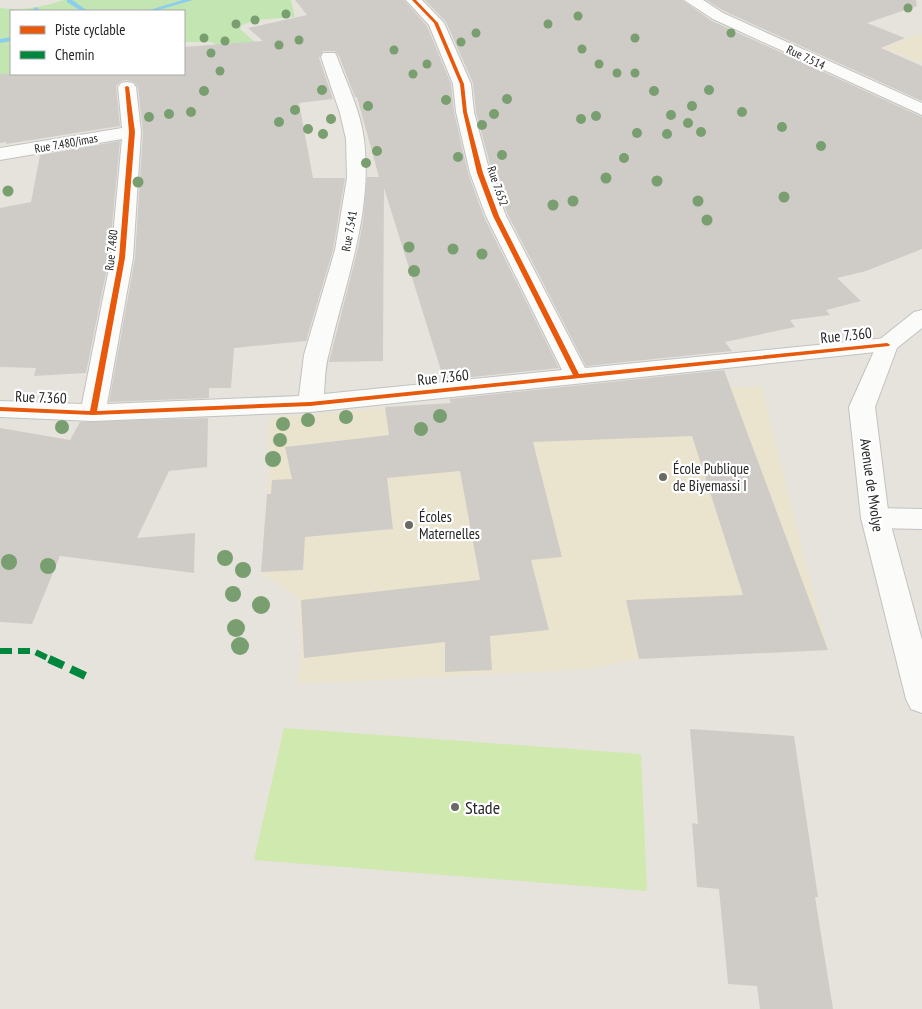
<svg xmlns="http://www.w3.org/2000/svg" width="922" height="1009" font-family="'PT Sans Narrow',sans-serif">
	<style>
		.education { fill: #eae4cf }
		.green { fill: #c3e5b2 }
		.pitch { fill: #cfe9af }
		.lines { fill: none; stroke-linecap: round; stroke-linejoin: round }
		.stream { fill: #8acdee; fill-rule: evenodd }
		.building { fill: #cfccc7 }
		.minor-casing { stroke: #c3c2c2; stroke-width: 2 }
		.secondary-casing { stroke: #c3c2c2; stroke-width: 2 }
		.minor { fill: #fbfbfa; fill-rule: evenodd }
		.secondary { fill: #fbfbfa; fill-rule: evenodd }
		.quiet-far1 { stroke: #00873e; stroke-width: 6; stroke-dasharray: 12 6; stroke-linecap: butt }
		.quiet { stroke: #00873e; stroke-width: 8; stroke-dasharray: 16 8; stroke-linecap: butt }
		.cycleway-casing { stroke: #fff; stroke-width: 3 }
		.cycleway { fill: #e8590c; fill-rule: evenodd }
		.tree { fill: #799e6f }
		.poi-dot { fill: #6a6966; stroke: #fff; stroke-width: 2 }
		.labels { text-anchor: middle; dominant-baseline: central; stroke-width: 4.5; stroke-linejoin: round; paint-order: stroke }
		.far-street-label { font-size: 12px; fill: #272727; stroke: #fff }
		.street-label { font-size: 15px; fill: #272727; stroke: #fff }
		.poi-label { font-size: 15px; fill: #272727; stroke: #fff; text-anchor: start }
		.near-poi-label { font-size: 18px; fill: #272727; stroke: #fff; text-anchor: start }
	</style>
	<rect width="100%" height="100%" fill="#e6e3dc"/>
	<!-- education -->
	<path class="education" d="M922,33V63L884,48Z
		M761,386L828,650L639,659L590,669L298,684L301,654L298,598L261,572L269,476V418L483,400Z"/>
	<!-- green -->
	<path class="green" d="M64,0H291L295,17L255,20L242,25L240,29L256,43L231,54L212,42H184V11H11V74H27L26,76L0,80V8C23,11 42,7 64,0Z"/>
	<!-- pitch -->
	<path class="pitch" d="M284,728L641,754L647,891L254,860Z"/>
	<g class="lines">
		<!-- stream -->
		<path class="stream" d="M67,0H72L88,11H81L67,2Z
			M183,0H193L155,11H146Z
			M36,7L42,11H35L33,9Z
			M11,37V41L0,43V39Z"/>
	</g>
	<!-- building -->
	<path class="building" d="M295,0H404L427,26L451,84L454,112L468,173L484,217L559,368L444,380L384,188L383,361L329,362L358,248L363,221L367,177H381H379L357,97H355L339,56L335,51H323L319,58L333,99L299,103L313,178H345L333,250L306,341L234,348L231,388H209V398L109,402L135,258L143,132L138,87L134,82L127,80L121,81L116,86L120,126L6,144V142L0,143V74H184V47L263,41L248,28L307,15Z
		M425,0H682L712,21L922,117V249L866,271L837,278L861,301L826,310L830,315L790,320L795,327L725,342L732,351L586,366L508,215L492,172L476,112L473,83L446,22Z
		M706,0H916L917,6L867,23L905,38L881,48L922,66V101L724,11Z
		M120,141L109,258L86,373L34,376L36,368L0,367V208L31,202L40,155Z
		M724,370L828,650L639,659L626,600L743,595L692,436L533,442L562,557L531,560L549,630L490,636L492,670L445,672V642L304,658L301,600L480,580L460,471L387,478L393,529L305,537L303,570L261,572L267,494H271L272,480L292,479L285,447L389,435L385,407L451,403L449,399Z
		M208,418L207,467L169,471L137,538L195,533L194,573L60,556L32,624L0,622V428L70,440L80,422Z
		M690,729L794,736L818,897H815L833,1009H760L757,986L728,984L719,889L697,887L692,823L698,824Z"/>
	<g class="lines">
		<defs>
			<path id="minor" d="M406,0H422L444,23L471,84L474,112L490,173L506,216L585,368L887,338L895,340L899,345L895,350L310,412L93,421L0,417V401L82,404L111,258L122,139L0,160V148L122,128L118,87L121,83L127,82L133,83L136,87L141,132L133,258L107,404L299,396L304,355L335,250L347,178L346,139L340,113L321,57L323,53H335L337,57C347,84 361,112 364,140C373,213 345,283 329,353C325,366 325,381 324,394L562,370L486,216L470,173L456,112L453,84L429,25Z
				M684,0H703L723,13L922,103V115L713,19Z
				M875,508L922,509V529L875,528L865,525L861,518L865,511Z"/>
			<path id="secondary" d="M922,310V328L897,348L875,407L889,518L922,640V713L911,709L906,699L861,518L849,407L879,340L914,312Z"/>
		</defs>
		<!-- minor casing -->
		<use href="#minor" class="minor-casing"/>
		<!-- secondary casing -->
		<use href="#secondary" class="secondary-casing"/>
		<!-- minor -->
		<use href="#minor" class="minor"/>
		<!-- secondary -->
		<use href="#secondary" class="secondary"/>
		<!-- quiet-far1 -->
		<path class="quiet-far1" d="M0,651H33L52,660"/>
		<!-- quiet -->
		<path class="quiet" d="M49,659L90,678"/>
		<defs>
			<path id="cycleway" d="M412,0H416L438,23L464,84L467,112L483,173L499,216L579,374L887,343L889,344L890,345L889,346L310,406L93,415L0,411V407L90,411L119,258L129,132L125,87L127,86L129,87L135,132L125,258L97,411L310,402L573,375L493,216L477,173L463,112L460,84L434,23Z"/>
		</defs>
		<!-- cycleway casing -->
		<use href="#cycleway" class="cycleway-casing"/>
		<!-- cycleway -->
		<use href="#cycleway" class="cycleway"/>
	</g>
	<!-- trees -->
	<g class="tree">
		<circle cx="908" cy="8" r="4.5"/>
		<circle cx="286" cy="14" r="4.5"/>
		<circle cx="578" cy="16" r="4.5"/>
		<circle cx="255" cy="20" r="4.5"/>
		<circle cx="236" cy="24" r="4.5"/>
		<circle cx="548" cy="24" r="4.5"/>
		<circle cx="476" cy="33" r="4.5"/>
		<circle cx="731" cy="33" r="4.5"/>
		<circle cx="204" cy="38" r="4.5"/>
		<circle cx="635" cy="38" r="4.5"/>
		<circle cx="299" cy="40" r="4.5"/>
		<circle cx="225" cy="41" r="4.5"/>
		<circle cx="461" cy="42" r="4.5"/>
		<circle cx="279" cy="45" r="4.5"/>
		<circle cx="582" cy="49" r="4.5"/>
		<circle cx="394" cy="50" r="4.5"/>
		<circle cx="211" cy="53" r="4.5"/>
		<circle cx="427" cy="64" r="4.5"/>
		<circle cx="599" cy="64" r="4.5"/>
		<circle cx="220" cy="71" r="4.5"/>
		<circle cx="617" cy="73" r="4.5"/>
		<circle cx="635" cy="73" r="4.5"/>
		<circle cx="413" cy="74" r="4.5"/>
		<circle cx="322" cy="90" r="5"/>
		<circle cx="709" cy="90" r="5"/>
		<circle cx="204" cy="91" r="5"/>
		<circle cx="654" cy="91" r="5"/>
		<circle cx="507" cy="99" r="5"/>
		<circle cx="446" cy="100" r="5"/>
		<circle cx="368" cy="106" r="5"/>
		<circle cx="692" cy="106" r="5"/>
		<circle cx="295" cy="110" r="5"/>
		<circle cx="191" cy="112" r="5"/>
		<circle cx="742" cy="112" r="5"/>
		<circle cx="169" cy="114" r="5"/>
		<circle cx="494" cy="114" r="5"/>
		<circle cx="671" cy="115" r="5"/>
		<circle cx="596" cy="116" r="5"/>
		<circle cx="149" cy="117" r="5"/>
		<circle cx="331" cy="119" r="5"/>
		<circle cx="581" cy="119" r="5"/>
		<circle cx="279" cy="122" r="5"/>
		<circle cx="688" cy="123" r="5"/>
		<circle cx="482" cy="125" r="5"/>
		<circle cx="782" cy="127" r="5"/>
		<circle cx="308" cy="129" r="5"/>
		<circle cx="701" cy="132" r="5"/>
		<circle cx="637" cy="133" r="5"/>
		<circle cx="323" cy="134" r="5"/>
		<circle cx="667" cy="134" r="5"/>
		<circle cx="821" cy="146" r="5"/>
		<circle cx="377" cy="151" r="5"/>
		<circle cx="502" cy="155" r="5"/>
		<circle cx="458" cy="157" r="5"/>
		<circle cx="624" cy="158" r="5"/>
		<circle cx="366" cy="163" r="5"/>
		<circle cx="606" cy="178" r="5.5"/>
		<circle cx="657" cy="181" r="5.5"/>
		<circle cx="138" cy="182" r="5.5"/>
		<circle cx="8" cy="191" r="5.5"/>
		<circle cx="784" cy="197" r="5.5"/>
		<circle cx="573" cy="201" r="5.5"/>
		<circle cx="698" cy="201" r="5.5"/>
		<circle cx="553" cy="205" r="5.5"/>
		<circle cx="707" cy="220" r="5.5"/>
		<circle cx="409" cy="247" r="5.5"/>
		<circle cx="453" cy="249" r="5.5"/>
		<circle cx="482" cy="254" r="5.5"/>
		<circle cx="414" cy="271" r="6"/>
		<circle cx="440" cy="416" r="7"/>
		<circle cx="346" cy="417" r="7"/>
		<circle cx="308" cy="420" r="7"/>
		<circle cx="283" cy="424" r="7"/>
		<circle cx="62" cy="427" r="7"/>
		<circle cx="421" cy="429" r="7"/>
		<circle cx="280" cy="440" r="7"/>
		<circle cx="273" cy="459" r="8"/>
		<circle cx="225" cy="558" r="8"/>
		<circle cx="9" cy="562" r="8"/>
		<circle cx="48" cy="566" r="8"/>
		<circle cx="243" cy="570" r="8"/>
		<circle cx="233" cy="594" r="8"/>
		<circle cx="261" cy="605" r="9"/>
		<circle cx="236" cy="628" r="9"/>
		<circle cx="240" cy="646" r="9"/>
	</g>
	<!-- markers -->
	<g class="poi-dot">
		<circle cx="663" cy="477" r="5"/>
		<circle cx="409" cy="525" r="5"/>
		<circle cx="455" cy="807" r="5"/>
	</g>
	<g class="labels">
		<!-- far-street labels -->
		<g class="far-street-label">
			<text transform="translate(806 57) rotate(25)">Rue 7.514</text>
			<text transform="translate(66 143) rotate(-10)">Rue 7.480/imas</text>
			<text transform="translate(498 186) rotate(71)">Rue 7.652</text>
			<text transform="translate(349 231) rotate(-80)">Rue 7.541</text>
			<text transform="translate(111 250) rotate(-84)">Rue 7.480</text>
		</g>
		<!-- street labels -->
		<g class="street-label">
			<text transform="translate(846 335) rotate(-6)">Rue 7.360</text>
			<text transform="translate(443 377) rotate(-6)">Rue 7.360</text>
			<text transform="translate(41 397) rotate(2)">Rue 7.360</text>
			<text transform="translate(872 485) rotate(82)">Avenue de Mvolye</text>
		</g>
		<!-- poi labels -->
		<g class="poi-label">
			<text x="673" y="468">École Publique<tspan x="673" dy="17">de Biyemassi I</tspan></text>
			<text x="419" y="516">Écoles<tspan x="419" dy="17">Maternelles</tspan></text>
		</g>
		<!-- near-poi labels -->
		<g class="near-poi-label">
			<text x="465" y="807">Stade</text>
		</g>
	</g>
	<!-- legend -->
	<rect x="10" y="10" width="175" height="65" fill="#ffffff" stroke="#a9a9a9"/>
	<rect x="20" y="26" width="25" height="8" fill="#e8590c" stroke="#a9a9a9"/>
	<text x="55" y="35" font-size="15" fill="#272727">Piste cyclable</text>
	<rect x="20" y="51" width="25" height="8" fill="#00873e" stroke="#a9a9a9"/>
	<text x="55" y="60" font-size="15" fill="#272727">Chemin</text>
</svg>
